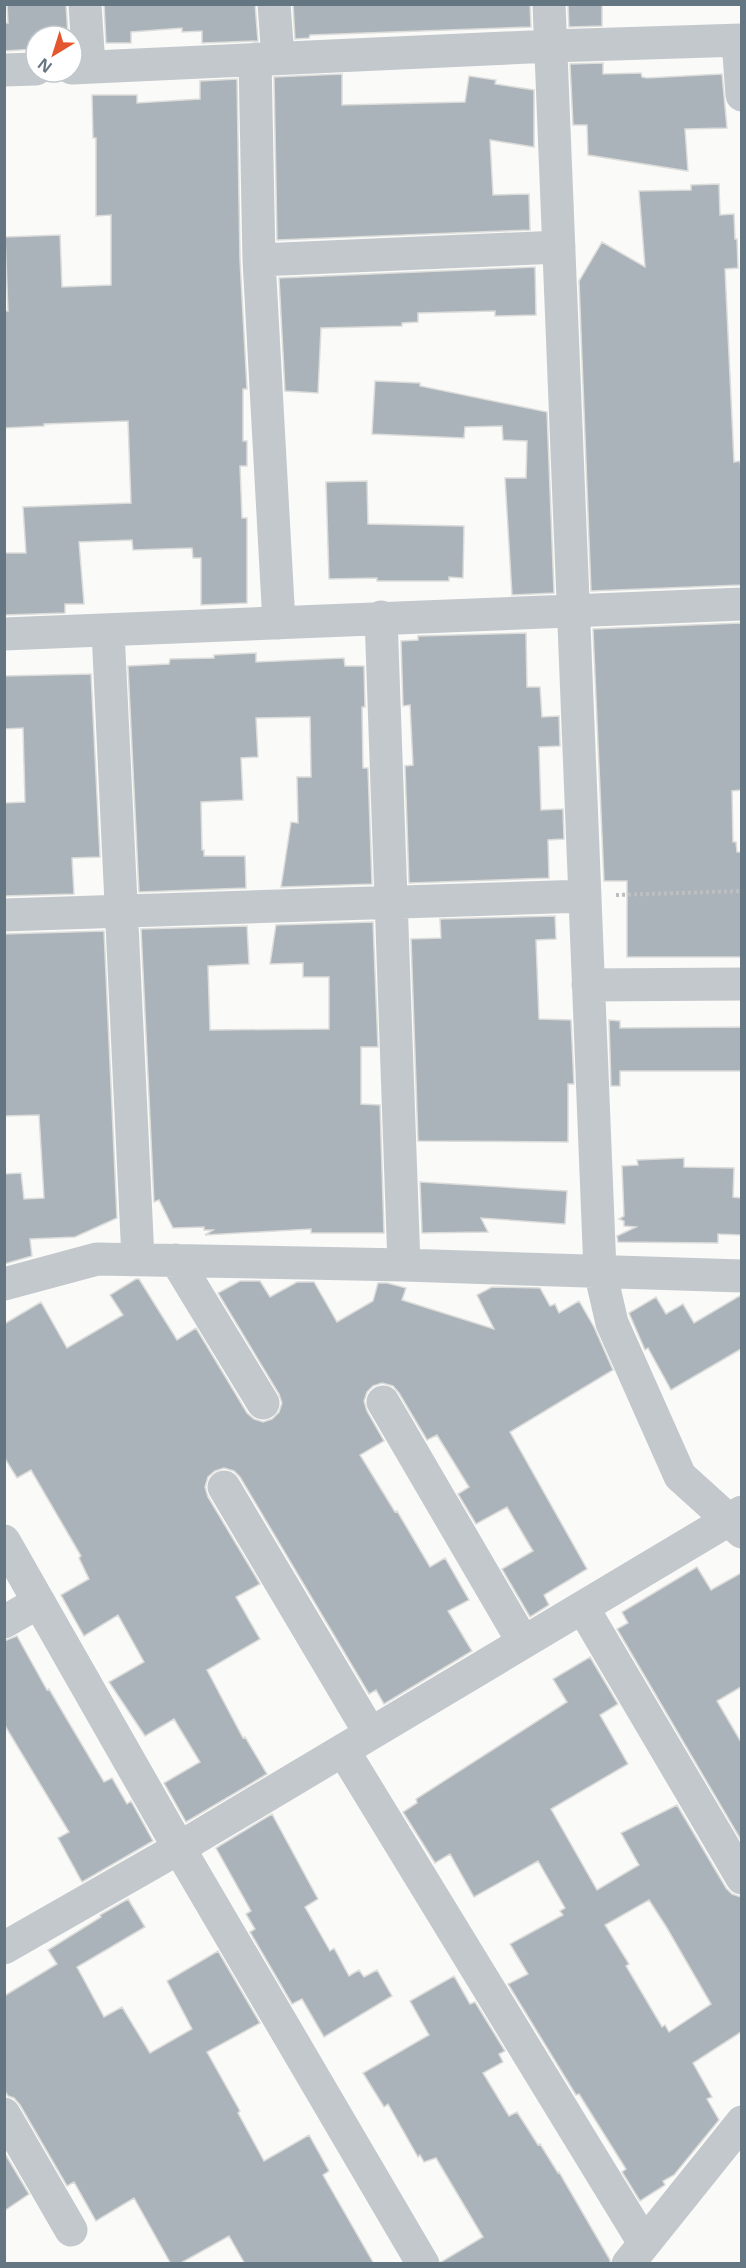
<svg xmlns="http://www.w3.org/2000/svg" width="746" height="2268" font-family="'Open Sans',sans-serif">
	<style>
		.building { fill: #aab3b9; stroke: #dcdcda; stroke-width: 1.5; fill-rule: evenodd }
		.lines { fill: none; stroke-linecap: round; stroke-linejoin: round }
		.path { stroke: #bbbfc2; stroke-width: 4; stroke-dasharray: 3 3; stroke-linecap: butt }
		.street { stroke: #c3c8cc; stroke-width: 33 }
	</style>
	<rect width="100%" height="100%" fill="#fafaf8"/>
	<!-- building -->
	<path class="building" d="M7,4H66L68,36H36V49L4,51V23H8Z
		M104,4H255L258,41L202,43V31L182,32V28L131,32V43H106Z
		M293,4H530L531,27L310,35L309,38L295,39Z
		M568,4H602V26L569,27Z
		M603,63V74L641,73L642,77L647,78L722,74L727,128L685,129L688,171L588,155L587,125H573L570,64Z
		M342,74V105L465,102L469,76L496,80L495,84L534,90V147L490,140L493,195L529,194L530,230L277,240L274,77Z
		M237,79L240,260L247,389H243V441H247V466H240L242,518H247V603L201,605V558H193L192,548L133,550L132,540L79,542L84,604H65V613L4,615V553H26L23,507L131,503L128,421L44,424V426L4,428V311H8L5,237L60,235L62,287L111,285V215L96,216V138H93L92,95H137V103L200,99V81Z
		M719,184L720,215L734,214L735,239H737L738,268L725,269L734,462L740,461L741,468V585L591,591L579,281L602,242L645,267L639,191L691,190V185Z
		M535,267L536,315L495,316V311L418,313V322L402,323V326L321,328L318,393L285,391L279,278Z
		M375,381L420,383V386L547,412L554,593L512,595L505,478H526L527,441L503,440L502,426L465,427L464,438L372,434Z
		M367,481L368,524L464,526L463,578L449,577V581H377V578L329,579L326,482Z
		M741,623V790L732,791L733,842H736L737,852H741V957H627V881H604L593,629Z
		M526,633L527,687H540L542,717L559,716L560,746L539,747L541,810L563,809L564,839L548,840L549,878L409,883L405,766L413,765L410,705L403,706L401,641L418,640V636Z
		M256,653V662L344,658L345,666H364L365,707H362L363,768H368L372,884L281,887L291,822L298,823L297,777H311L310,717L256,718L258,757L241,758L243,800L201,802L202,850H204V856H245L246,888L139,892L128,666L169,664L170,659L214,658V655Z
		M91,674L100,857L72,858L74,894L4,896V803L25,802L23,728L4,729V676Z
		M555,916L556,939L536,940L539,1019L571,1020L574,1084H568V1142L418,1141L411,939L441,938L440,919Z
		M373,922L378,1047H361V1104L380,1105L384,1233H311V1229L205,1235L213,1230H204V1227L173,1228L159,1200L154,1202L141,929L247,926L249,964L208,966L210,1030L329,1029V977H303V963L270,964L276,925Z
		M104,931L117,1218L75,1237L30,1239L32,1256L4,1264V1174L21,1173L24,1199L44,1198L39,1115L4,1116V934Z
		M609,1020L620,1021V1028L741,1027V1071H620V1086H611Z
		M684,1158V1167L734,1168L733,1197L741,1198V1235L718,1234V1243L618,1242L617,1236L636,1227L624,1226V1221L619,1219L624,1216L622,1166L638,1165L637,1160Z
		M420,1182L567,1191L565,1224L481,1218L488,1232L422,1233Z
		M136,1279H139L177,1340L196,1328L247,1413L254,1419L263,1422L272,1419L279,1412L282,1403L279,1394L218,1293L240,1281H260L270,1297L297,1282H314L337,1322L373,1301L378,1283H387L406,1288L402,1300L494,1329L477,1295L492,1287L540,1288L550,1306L555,1304L559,1313L579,1301L594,1327L613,1370L510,1432L587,1569L544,1595L549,1605L530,1617L502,1569L533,1551L507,1507L476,1524L458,1494L469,1487L437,1435L427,1440L399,1393L393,1386L382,1383L373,1386L367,1392L364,1401L367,1411L384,1441L360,1455L395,1512L397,1511L430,1567L445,1558L469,1600L448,1611L472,1651L384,1704L376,1690L369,1694L240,1477L234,1471L224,1468L215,1471L208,1477L205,1487L208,1497L260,1584L236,1597L260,1639L207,1670L243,1738L245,1737L267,1774L186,1822L164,1783L200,1762L174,1719L145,1736L109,1682L144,1662L118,1615L84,1636L61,1595L89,1579L79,1558L81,1556L31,1470L17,1478L4,1457V1324L41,1302L67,1348L123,1315L110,1295Z
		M741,1295V1349L671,1390L648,1348L645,1350L629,1313L656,1297L666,1314L683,1304L694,1323Z
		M697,1567L711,1590L741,1573V1687L717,1701L741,1742V1840L617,1629L628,1623L622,1612Z
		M17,1636L47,1690L49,1689L104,1782L112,1778L127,1804L131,1801L153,1841L82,1882L58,1838L69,1832L4,1724V1641Z
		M590,1657L618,1704L600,1715L628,1764L551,1809L597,1890L639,1865L621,1833L677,1805L726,1888L732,1894L741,1897V2032L693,2063L712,2097L707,2099L719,2120L674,2175L663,2181L665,2185L640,2201L622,2172L626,2169L579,2094L576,2095L508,1984L528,1974L510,1944L563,1915L560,1911L565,1908L538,1861L474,1897L450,1854L435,1863L403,1812L417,1803L416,1799L567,1702L553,1679ZM649,1900L667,1928L711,2004L669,2032L665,2025L662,2027L626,1966L629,1964L605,1925Z
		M272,1814L318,1899L305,1907L330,1951L334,1948L349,1976L359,1970L364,1977L377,1970L392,1996L324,2037L302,1999L292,2004L250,1932L255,1929L246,1914L251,1911L216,1848Z
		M128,1899L145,1927L77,1967L104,2017L122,2007L150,2053L192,2029L167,1981L218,1951L260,2023L207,2052L240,2111L238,2113L264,2161L309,2135L329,2171L323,2175L374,2264H245L229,2236L179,2264H171L134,2198L96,2221L74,2182L67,2186L20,2105L14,2098L8,2096L4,2090V1996L57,1964L48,1950L101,1917L100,1915Z
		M454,1976L470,2004L475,2002L505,2051L499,2054L503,2062L483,2073L509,2116L517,2112L538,2145L540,2144L558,2173L559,2172L610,2260V2264H442L441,2262L483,2237L436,2158L424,2162L420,2155L418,2157L388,2104L384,2107L363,2073L429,2035L410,2001Z
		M4,2152L29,2194L4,2211Z"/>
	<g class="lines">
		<!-- path -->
		<path class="path" d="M616,895L742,891"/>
		<!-- street -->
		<path class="street" d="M85,4L89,67
			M274,4L278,58
			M549,4L600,1271L612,1323L680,1476L742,1532
			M738,41L742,95
			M255,59L259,260L279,623
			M72,68L551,46L742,40
			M4,70L36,69
			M259,260L559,247
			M381,617L404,1265
			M108,631L138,1259
			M4,634L742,604
			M4,915L585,896
			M588,985L742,984
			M176,1260L263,1403
			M4,1284L97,1259L404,1265L742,1276
			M383,1402L523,1642
			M224,1487L370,1733
			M4,1541L179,1848L423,2264
			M583,1608L742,1878
			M4,1622L39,1602
			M343,1750L644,2243
			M4,1948L179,1848L742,1512
			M4,2114L71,2230
			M628,2264L742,2122"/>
	</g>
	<!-- border -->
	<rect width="746" height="2268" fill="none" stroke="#657683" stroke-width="12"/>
	<!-- north arrow -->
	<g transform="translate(54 54) rotate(218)"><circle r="28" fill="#ffffff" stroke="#c1c8cd" stroke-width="1.5"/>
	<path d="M0-4.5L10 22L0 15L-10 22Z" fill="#e4572e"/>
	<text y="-9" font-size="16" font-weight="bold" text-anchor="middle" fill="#657683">N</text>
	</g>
</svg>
